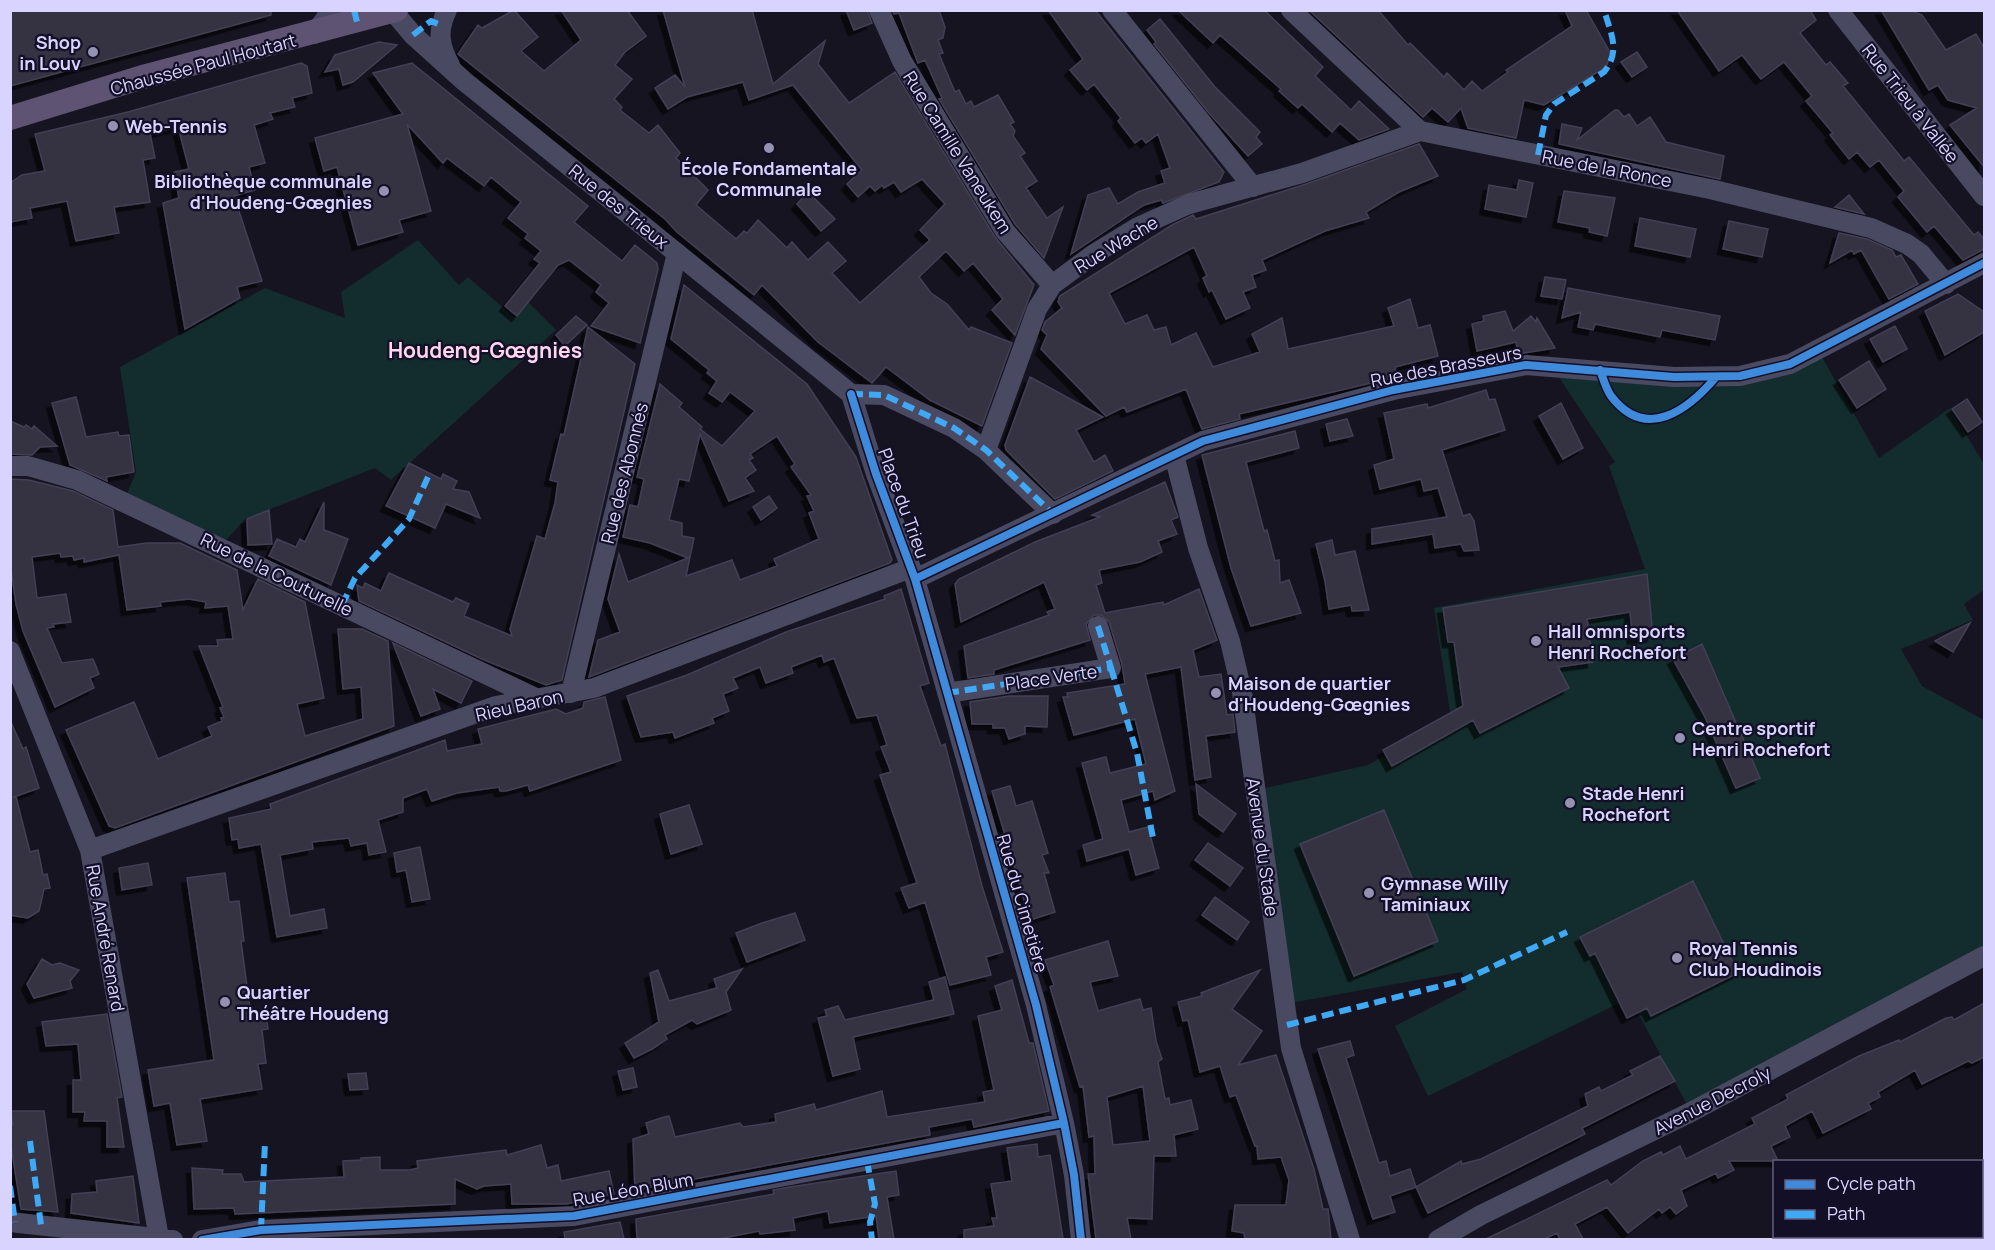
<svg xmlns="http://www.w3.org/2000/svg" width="1995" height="1250" font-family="Manrope,sans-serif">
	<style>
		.green { fill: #132c2d }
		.building { fill: #343243; stroke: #433f54; stroke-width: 1.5; fill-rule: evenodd; filter: url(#shadow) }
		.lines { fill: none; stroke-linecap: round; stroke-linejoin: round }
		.minor { stroke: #4a4962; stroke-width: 20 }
		.major { stroke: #5e5373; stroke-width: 24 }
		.quiet { stroke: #3fa9f5; stroke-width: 6; stroke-dasharray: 12 6; stroke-linecap: butt }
		.cycleway-casing { stroke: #130f26; stroke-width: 11 }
		.cycleway { stroke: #408adc; stroke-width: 8 }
		.poi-dot { fill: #9591b1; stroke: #130f26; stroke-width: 2 }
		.labels { text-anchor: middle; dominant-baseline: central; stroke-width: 4.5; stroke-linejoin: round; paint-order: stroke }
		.poi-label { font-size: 18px; font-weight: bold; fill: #d9d4ff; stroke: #130f26; text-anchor: start }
		.street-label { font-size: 18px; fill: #d9d4ff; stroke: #130f26 }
		.quarter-label { font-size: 21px; font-weight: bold; fill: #ffd6f0; stroke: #130f26 }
	</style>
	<defs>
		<filter id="shadow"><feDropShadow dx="-5.5" dy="5.5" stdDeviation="0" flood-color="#0009"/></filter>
	</defs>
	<rect width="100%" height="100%" fill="#161421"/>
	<!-- green -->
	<path class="green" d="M418,240L459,285L468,277L515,318L528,302L556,330L391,480L375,468L245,519L220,547L124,501L136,472L120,367L265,288L345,318L341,292Z
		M1818,350L1879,458L1950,408L1984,464V590L1964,604L1973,620L1901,649L1922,686L1984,720V956L1691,1112L1630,998L1428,1096L1395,1026L1467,989L1462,972L1285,1004L1256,790L1368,765L1451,718L1434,608L1645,569L1609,466L1615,462L1551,365L1740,376Z"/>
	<!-- building -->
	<path class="building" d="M10,10H271V15L10,86Z
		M514,10L538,37L521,51L544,71L581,40L561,10H627L646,36L625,52L615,65L632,79L614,99L622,107L620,110L649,133L658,125L680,153L676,158L708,190L696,205L736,239L744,231L747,233L758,220L787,248L792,242L808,260L828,242L846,261L832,273L860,303L930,240L920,230L945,204L922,179L901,192L894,182L884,188L882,185L875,191L870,186L858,197L847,184L862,170L793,85L749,100L743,82L687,97L668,109L655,88L675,75L685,87L663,10H752L773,84L825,41L818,64L849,103L895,72L995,237L1034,285L1015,335L992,310L1003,299L973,263L964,271L946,251L919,277L931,293L947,304L969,330L971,327L1012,343L982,426L930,400L886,367L872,383L818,342L762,285L754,295L677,232L665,219L458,54L478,25L482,28Z
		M846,10H867L872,23L854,30Z
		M892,10H939L945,27L943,38L938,40L943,53L939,54L955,92L959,90L966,104L971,101L974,107L998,95L1014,122L1010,124L1015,131L1013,136L1025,153L1020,156L1037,181L1026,188L1047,218L1063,207L1044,258L1015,224L939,99L942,98L925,60L918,63L899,13L894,14Z
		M1048,10H1095L1224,172L1219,182L1163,203L1161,200L1144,205L1071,254L1088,195L1109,188L1118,204L1138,192L1165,183L1161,171L1170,168L1158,134L1146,143L1142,138L1135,143L1118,121L1121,118L1094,84L1087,90L1070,70L1083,59Z
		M1178,10H1264L1323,67L1315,76L1351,110L1359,101L1389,129L1359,140L1340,123L1332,132L1302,104L1298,108L1279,91L1281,89L1220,35L1213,43Z
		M1309,10H1378L1408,45L1410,43L1444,77L1447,73L1464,90L1472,81L1482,91L1508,72L1506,70L1572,26L1565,10H1586L1611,54L1606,67L1544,105L1524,100L1516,138L1468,128L1461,108L1448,122L1432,108L1423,117Z
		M1677,10H1810L1816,20L1800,33L1826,65L1830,62L1848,83L1843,86L1904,161L1909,157L1974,235L1978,232L1984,239V249L1963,260L1934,226L1927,232L1898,197L1904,191L1879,160L1870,167L1857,152L1849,159L1830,135L1833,133L1806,101L1812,96L1784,62L1761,79L1742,55L1719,71Z
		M1881,10H1909L1922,15L1946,50L1976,34L1984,48V167L1950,125L1977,108L1948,100L1938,85L1929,90Z
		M1160,19L1215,87L1260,132L1256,137L1262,144L1248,156L1208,112L1154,44L1156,42L1147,30Z
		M379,42L397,45L353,82L343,85L339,69L325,72L335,55Z
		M1637,52L1647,67L1632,77L1621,62Z
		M301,63L307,66L312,93L292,98L295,107L270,113L273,119L254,125L265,163L249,167L255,190L234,196L262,281L237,287L240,298L185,329L163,203L179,198L174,172L189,169L178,127L150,133L155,158L143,160L150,202L114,207L119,233L76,241L67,201L30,208L32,218L10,222V183L22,175L45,171L35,134L128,112Z
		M412,63L588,206L574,222L611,252L622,261L635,245L657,263L658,269L640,343L591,326L609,303L596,292L601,285L569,260L558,265L517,316L505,306L540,263L534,259L541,251L525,238L528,234L508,218L521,202L491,177L484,186L447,158L443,163L407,124L431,211L399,220L403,232L358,245L337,167L324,171L315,138L403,114L373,73Z
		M1615,110H1618L1624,117L1629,114L1637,126L1650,117L1666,142L1724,156L1720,179L1559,144L1562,124L1582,128L1577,140Z
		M1419,144L1438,176L1399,192L1366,212L1369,218L1325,231L1262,260L1266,270L1252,275L1256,287L1243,292L1250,308L1226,319L1212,290L1209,292L1203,278L1207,276L1194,247L1109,293L1125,324L1147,315L1154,330L1166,327L1171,345L1196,333L1213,367L1260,352L1252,334L1282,318L1288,349L1394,326L1388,308L1410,299L1418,328L1430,325L1438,356L1395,367L1397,377L1239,414L1240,419L1202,429L1186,389L1127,412L1124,407L1106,416L1041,349L1047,335L1042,330L1045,322L1062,308L1058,302L1060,296L1172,225L1193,215L1196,219L1306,184Z
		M1519,180L1533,183L1526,217L1485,209L1489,185L1517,190Z
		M1564,191L1615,198L1607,236L1589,232L1590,228L1558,222Z
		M808,192L835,219L821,231L797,204Z
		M1849,195L1864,214L1835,207Z
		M1640,218L1696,229L1690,257L1635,246Z
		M1729,221L1768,229L1762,257L1723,249Z
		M1839,233L1867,239L1892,250L1896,257L1901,255L1918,284L1889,299L1861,250L1854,254L1852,250L1830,263Z
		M1545,277L1566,280L1562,299L1541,296Z
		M684,285L807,384L856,457L892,560L890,563L589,677L598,640L620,632L608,599L619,554L628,582L688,558L650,543L623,537L630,505L638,507L644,479L637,477L660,384L682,403L679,407L702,427L700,429L722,446L755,411L730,392L722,402L709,393L717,381L707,373L709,370L671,339ZM700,434L729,501L754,491L745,478L756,470L749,460L753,458L750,454L777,436L795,464L791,467L811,495L807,496L814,511L809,513L819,539L774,559L777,566L740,580L732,560L686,576L694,538L682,536V523L669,520L679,479L689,481Z
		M1568,288L1720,316L1715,340L1662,330L1660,337L1595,324L1593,330L1578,327L1581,312L1562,318Z
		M1958,294L1984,312V332L1945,355L1925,311Z
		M1505,311L1513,331L1531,316L1536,322L1537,318L1555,348L1518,354L1516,342L1477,351L1472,324L1484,321L1483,316Z
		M576,316L587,325L565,346L556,335Z
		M1895,326L1907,349L1883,362L1870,339Z
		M588,327L635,364L562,680L546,685L482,659L359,601L357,585L363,588L365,583L381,591L389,573L453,602L456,598L469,604L464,616L512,636L510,629L537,536L545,539L555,503L558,482L550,480L561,434L564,435Z
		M1869,361L1886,389L1857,408L1839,380Z
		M1030,377L1103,417L1076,430L1094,462L1105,455L1113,471L1055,499L1006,450L1005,445Z
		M1486,390L1489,400L1495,399L1505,430L1442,450L1463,516L1470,514L1474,521L1479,550L1464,551L1461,544L1435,548L1433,534L1372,544V529L1447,517L1438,488L1424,491L1421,479L1380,489L1374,465L1394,459L1384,413L1427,404L1428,408Z
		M76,397L86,437L118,432L119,436L129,435L134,472L106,477L107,481L70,465L52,403Z
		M1967,399L1982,422L1968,432L1952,409Z
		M1561,403L1583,448L1563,459L1539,416Z
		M1347,419L1353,436L1330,441L1326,424Z
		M10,421L24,427L26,425L32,429L34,426L57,446L40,447L32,455L10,454Z
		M1295,431L1299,448L1246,462L1264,531L1267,530L1275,561L1279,560L1280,583L1289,580L1301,613L1251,626L1231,568L1202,455Z
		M409,463L441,479L443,474L457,481L453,489L469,492L480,518L446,504L435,528L386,506Z
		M10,479L29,480L73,491L113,510L118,547L147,543H180L237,570L243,610L258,579L305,602L324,698L297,704L305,736L363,719L361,687L343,689L338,629H362L388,641L394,726L115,828L109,826L66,730L134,702L158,759L212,736L208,727L222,721L221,718L224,717L220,708L223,707L199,646H218L217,640L233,639L228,606L205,608L206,602L189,599L160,602L161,606L127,610L119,555L84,562V558L74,560L73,556L61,557L60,553L32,557L37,598L66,594L71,622L53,624L54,627L47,628L62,663L93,659L99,674L90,678L94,688L55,707L23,631L16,604L10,561Z
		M1165,482L1178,517L1171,520L1177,534L1158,541L1162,552L1140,562L1099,570L1102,583L1096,585L1105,613L1163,602L1164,605L1199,589L1217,640L1193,650L1199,677L1221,674L1227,715L1233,714L1235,732L1206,736L1211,777L1195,780L1181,667L1145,674L1175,791L1155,800L1153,791L1121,800L1129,832L1148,827L1159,868L1136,875L1129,849L1087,861L1083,845L1103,839L1082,763L1106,757L1110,773L1146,764L1135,719L1074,735L1063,697H1068L1067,693L1125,684L1122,664L1109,622L1101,615H1094L1086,624L1090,640L994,670V674L968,678L964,646L1049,615L1047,612L1055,609L1044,582L961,622L955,584L959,579L1035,542L1100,517L1092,515Z
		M769,496L777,508L761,520L753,507Z
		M324,502V530L348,539L331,585L269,556L277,539L296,547L300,539L305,542Z
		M269,510L272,544L248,545L247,519Z
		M1332,540L1335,555L1355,551L1369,610L1352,611L1351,605L1329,609L1325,581L1316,544Z
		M1647,574L1653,636L1633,639L1630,612L1587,619L1593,662L1558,667L1569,688L1480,733L1473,720L1392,766L1383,750L1463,706L1454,642H1448L1443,608Z
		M901,589L929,683L920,686L941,746L945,744L982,886L1003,952L986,957L991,975L950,985L925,902L909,908L901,888L917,883L880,775L891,772L881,747L887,745L877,715L857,718L834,658L824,662L822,655L791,667L793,673L766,683L760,667L733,678L738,688L723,694L729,711L712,718L714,723L675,738L673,732L641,737L627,696L687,675L786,632L885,599L884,596Z
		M1970,623L1953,652L1935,641L1946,635Z
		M393,643L472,681L461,703L433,689L440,709L421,716Z
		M1702,644L1760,778L1736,788L1705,717L1673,659Z
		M1009,696H1048L1047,727L1025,726V734L1009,739L1005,728H993V724H972L970,702Z
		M605,697L621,760L530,791L528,785L506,791H500L499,787L457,793L432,801L427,789L403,798V812L378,820L386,852L369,855L367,843L351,846L349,838L312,842L313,849L280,855L290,916L324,909L327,928L277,937L261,844L239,848L238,839L232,840L229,818L271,809L270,804L445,740L447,751L482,744L478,729L556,709L566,714L583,708L584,702Z
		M10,720L23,749L26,747L39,788L11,798L16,797L30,852L38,850L43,875L47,874L50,888L44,889L39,911L28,918L10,915Z
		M1196,784L1236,814L1223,832L1199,814Z
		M1010,786L1016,806L1032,801L1048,853L1042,855L1049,873H1044L1055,912L1030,920L992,791Z
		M689,805L702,844L671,854L660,814Z
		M1384,810L1438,941L1354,976L1300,844Z
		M1208,843L1243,868L1230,886L1195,860Z
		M420,847L430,899L412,902L406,870L397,872L394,853Z
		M148,863L152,885L122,890L119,868Z
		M225,873L229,902L239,901L244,941H241L251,1016L266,1014L268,1029L262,1030L266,1063L258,1064L262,1089L200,1099L207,1141L177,1145L170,1103L154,1106L148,1070L214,1060L187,878Z
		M1693,881L1738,973L1651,1016L1647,1008L1627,1018L1595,953L1590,956L1580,937Z
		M1215,897L1249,922L1237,940L1202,915Z
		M795,913L805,940L747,962L736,933L762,923Z
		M1108,941L1118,976L1090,982L1098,1011L1140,999L1143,1010L1151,1008L1156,1041L1162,1059L1158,1062L1165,1099L1169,1098L1170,1105L1191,1100L1198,1129L1174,1135L1176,1156H1154L1152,1219L1127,1218L1131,1239H1096L1088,1174H1095L1094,1136L1089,1137L1083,1086L1080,1087L1050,987L1054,985L1045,960ZM1143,1086L1150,1141L1113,1145L1107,1097Z
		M42,959L52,965L60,963L79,970L70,981L72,988L34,998L27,984Z
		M742,969L726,992L731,1010L697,1024L692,1020L665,1035L667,1039L652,1049L634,1058L625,1043L659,1022L650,973L658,970L669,1001L717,988L714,979Z
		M1260,970L1232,1009L1262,1031L1238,1065L1276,1055L1314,1169L1323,1209H1328L1331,1239H1245L1244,1233L1232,1231L1235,1205H1286L1289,1180L1281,1157L1258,1159L1257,1146H1255L1236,1095L1230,1097L1220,1066L1200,1072L1188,1020L1183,1021L1178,1002L1202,996L1201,993Z
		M945,977L954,1014L853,1037L860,1069L833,1076L818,1018L827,1016L825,1010L838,1006L845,1020L934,1000L929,982Z
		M1012,980L1029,1043H1033L1049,1111L974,1127L972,1119L929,1127L930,1135L635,1190L633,1139L649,1134L646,1123L661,1118L669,1116L675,1137L740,1123L743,1127L776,1122L775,1114L814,1104L816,1110L882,1091L887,1117L985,1102L983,1092L994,1090L978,1016L1002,1010L995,986Z
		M1984,1003V1057L1972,1063L1968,1061L1922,1084L1915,1070L1878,1092L1880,1097L1868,1103L1871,1109L1823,1133L1812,1111L1785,1126L1790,1137L1771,1146L1778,1161H1729L1734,1170L1718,1178L1716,1173L1681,1190L1687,1206L1676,1214L1670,1207L1662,1213L1659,1209L1628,1233L1607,1207L1575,1224L1583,1239H1560L1557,1233L1544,1239H1486L1607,1180L1611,1185L1643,1161L1661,1152L1663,1155L1680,1146L1686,1159L1755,1124L1752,1118L1788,1099L1786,1095L1859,1056L1899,1040L1900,1042L1946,1018L1952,1017L1954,1020Z
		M107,1014L122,1097L117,1098L124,1147H107V1121H84L85,1112H73V1080H81L78,1044L46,1046L42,1022Z
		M1350,1041L1354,1055L1346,1058L1379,1163L1386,1161L1390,1176L1410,1169L1416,1187L1461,1161L1462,1164L1481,1159L1588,1106L1585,1094L1599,1087L1601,1091L1633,1075L1630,1071L1660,1056L1675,1081L1582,1128L1585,1134L1428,1213L1416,1187L1390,1196L1395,1212L1373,1219L1318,1049Z
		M633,1068L637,1087L623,1090L618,1071Z
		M366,1073L368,1089L350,1090L348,1074Z
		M11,1111H44L58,1212L21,1209L10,1139V1125H13Z
		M1037,1144L1038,1157L1050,1155L1063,1239H964V1230L994,1226L992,1218H997L991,1184L1012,1181L1007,1148Z
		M541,1145L547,1168L558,1165L561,1181L609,1171L614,1194L566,1204H512L511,1184L484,1186L477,1189L455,1179V1204L235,1214L234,1208L194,1209L192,1168L223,1170L222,1174H241L244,1182L344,1177L343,1161L361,1160V1158L380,1157V1170H410L418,1168L417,1161L506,1150L507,1155Z
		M896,1171L899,1195L887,1197L894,1239H879L876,1216L830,1223L828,1211L793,1218L795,1230L760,1234L759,1231L718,1239H637L636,1219L774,1194L773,1190L790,1187Z
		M133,1176L139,1223L71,1213L72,1194L97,1192L96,1181Z
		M620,1222L624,1239H565L564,1232Z"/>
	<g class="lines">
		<!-- minor -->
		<path class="minor" d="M392,10L413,35L464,81L851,394
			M447,10C437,31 439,45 450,65
			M879,10L902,61L1005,231L1052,285
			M1112,10L1253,187
			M1291,10L1420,131L1710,189L1871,228L1907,244L1921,254L1946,284
			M1838,10L1984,196
			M314,34L332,10
			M851,394L876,474L915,579L1036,1005L1064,1123L1074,1175L1081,1240
			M851,394L884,395L954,428L986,450L1053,514
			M986,450L1037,309L1052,285L1094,254L1138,227L1189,204L1302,173L1420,131
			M1174,455L1198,548L1230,641L1242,692L1291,1048L1350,1240
			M10,466H28L77,480L538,699
			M915,579L1203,441L1393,390L1526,365L1674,377L1740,376L1790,364L1984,263
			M10,651L90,850L159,1238
			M571,693L677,253
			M947,693L1111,668L1098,626
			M90,850L496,706L594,688L911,568
			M10,1222L173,1240
			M202,1240L261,1230L574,1216L1064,1123
			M1438,1240L1481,1215L1691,1112L1984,956"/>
		<!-- major -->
		<path class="major" d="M10,118L146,76L396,10"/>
		<!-- quiet -->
		<path class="quiet" d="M354,10L357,22
			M413,35L431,21L441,25
			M1538,155L1546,115L1554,104L1604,72C1621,51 1611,34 1604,10
			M851,394L884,395L954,428L986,450L1053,514
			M342,605L355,578L409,519L428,477
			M1111,668L1137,753L1153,838
			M947,693L1111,668L1098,626
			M1287,1025L1464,980L1567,932
			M30,1141L41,1225
			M867,1161L875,1204L870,1222L872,1240
			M10,1186L15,1222
			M261,1230L265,1142"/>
		<defs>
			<path id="cycleway" d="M1600,370C1603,378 1606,389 1611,396C1646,442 1688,410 1716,377
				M851,394L876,474L915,579L1036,1005L1064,1123L1074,1175L1081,1240
				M915,579L1203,441L1393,390L1526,365L1674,377L1740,376L1790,364L1984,263
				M202,1240L261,1230L574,1216L1064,1123"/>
		</defs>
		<!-- cycleway casing -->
		<use href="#cycleway" class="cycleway-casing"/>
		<!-- cycleway -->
		<use href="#cycleway" class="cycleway"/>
	</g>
	<!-- markers -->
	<g class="poi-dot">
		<circle cx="93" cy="52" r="6"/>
		<circle cx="113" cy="126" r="6"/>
		<circle cx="769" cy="148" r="6"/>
		<circle cx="384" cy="191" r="6"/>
		<circle cx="1536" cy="641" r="6"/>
		<circle cx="1216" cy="693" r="6"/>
		<circle cx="1680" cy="738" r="6"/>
		<circle cx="1570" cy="803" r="6"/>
		<circle cx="1369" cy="893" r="6"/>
		<circle cx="1677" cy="958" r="6"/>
		<circle cx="225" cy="1002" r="6"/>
	</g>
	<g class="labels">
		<!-- poi labels -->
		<g class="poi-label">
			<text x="81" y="42" text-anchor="end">Shop<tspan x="81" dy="21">in Louv</tspan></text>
			<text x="125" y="126">Web-Tennis</text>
			<text x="769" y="168" text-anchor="middle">École Fondamentale<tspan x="769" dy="21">Communale</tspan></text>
			<text x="372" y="181" text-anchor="end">Bibliothèque communale<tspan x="372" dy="21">d'Houdeng-Gœgnies</tspan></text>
			<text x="1548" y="631">Hall omnisports<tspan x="1548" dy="21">Henri Rochefort</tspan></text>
			<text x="1228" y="683">Maison de quartier<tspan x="1228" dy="21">d'Houdeng-Gœgnies</tspan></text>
			<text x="1692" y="728">Centre sportif<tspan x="1692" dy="21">Henri Rochefort</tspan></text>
			<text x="1582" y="793">Stade Henri<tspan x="1582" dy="21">Rochefort</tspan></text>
			<text x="1381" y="883">Gymnase Willy<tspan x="1381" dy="21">Taminiaux</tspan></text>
			<text x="1689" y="948">Royal Tennis<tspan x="1689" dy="21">Club Houdinois</tspan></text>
			<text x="237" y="992">Quartier<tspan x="237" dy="21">Théâtre Houdeng</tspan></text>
		</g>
		<!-- street labels -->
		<g class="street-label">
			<text transform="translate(203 64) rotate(-15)">Chaussée Paul Houtart</text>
			<text transform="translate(1911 103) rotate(52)">Rue Trieu à Vallée</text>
			<text transform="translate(958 152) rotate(58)">Rue Camille Vaneukem</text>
			<text transform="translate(1607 168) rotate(11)">Rue de la Ronce</text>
			<text transform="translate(619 206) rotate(39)">Rue des Trieux</text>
			<text transform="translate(1116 244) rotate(-31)">Rue Wache</text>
			<text transform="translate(1446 366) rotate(-11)">Rue des Brasseurs</text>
			<text transform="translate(624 473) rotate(-76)">Rue des Abonnés</text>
			<text transform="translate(904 503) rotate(70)">Place du Trieu</text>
			<text transform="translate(277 574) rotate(26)">Rue de la Couturelle</text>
			<text transform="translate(1051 677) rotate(-8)">Place Verte</text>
			<text transform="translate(519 705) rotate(-13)">Rieu Baron</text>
			<text transform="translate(1263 847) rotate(82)">Avenue du Stade</text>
			<text transform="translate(1023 903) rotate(74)">Rue du Cimetière</text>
			<text transform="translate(106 938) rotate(80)">Rue André Renard</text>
			<text transform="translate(1712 1100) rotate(-27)">Avenue Decroly</text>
			<text transform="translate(633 1189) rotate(-10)">Rue Léon Blum</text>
		</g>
		<!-- quarter labels -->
		<g class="quarter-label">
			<text x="485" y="350">Houdeng-Gœgnies</text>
		</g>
	</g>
	<!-- border -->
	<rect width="1995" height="1250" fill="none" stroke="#d9d4ff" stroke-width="24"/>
	<!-- legend -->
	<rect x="1773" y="1160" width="210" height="78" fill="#130f26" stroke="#625e7d" stroke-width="1.5"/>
	<rect x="1785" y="1180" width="30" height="9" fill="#408adc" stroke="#625e7d" stroke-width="1.5"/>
	<text x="1827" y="1190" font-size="18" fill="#d9d4ff">Cycle path</text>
	<rect x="1785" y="1210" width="30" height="9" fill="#3fa9f5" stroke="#625e7d" stroke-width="1.5"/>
	<text x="1827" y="1220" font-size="18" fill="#d9d4ff">Path</text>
</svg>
